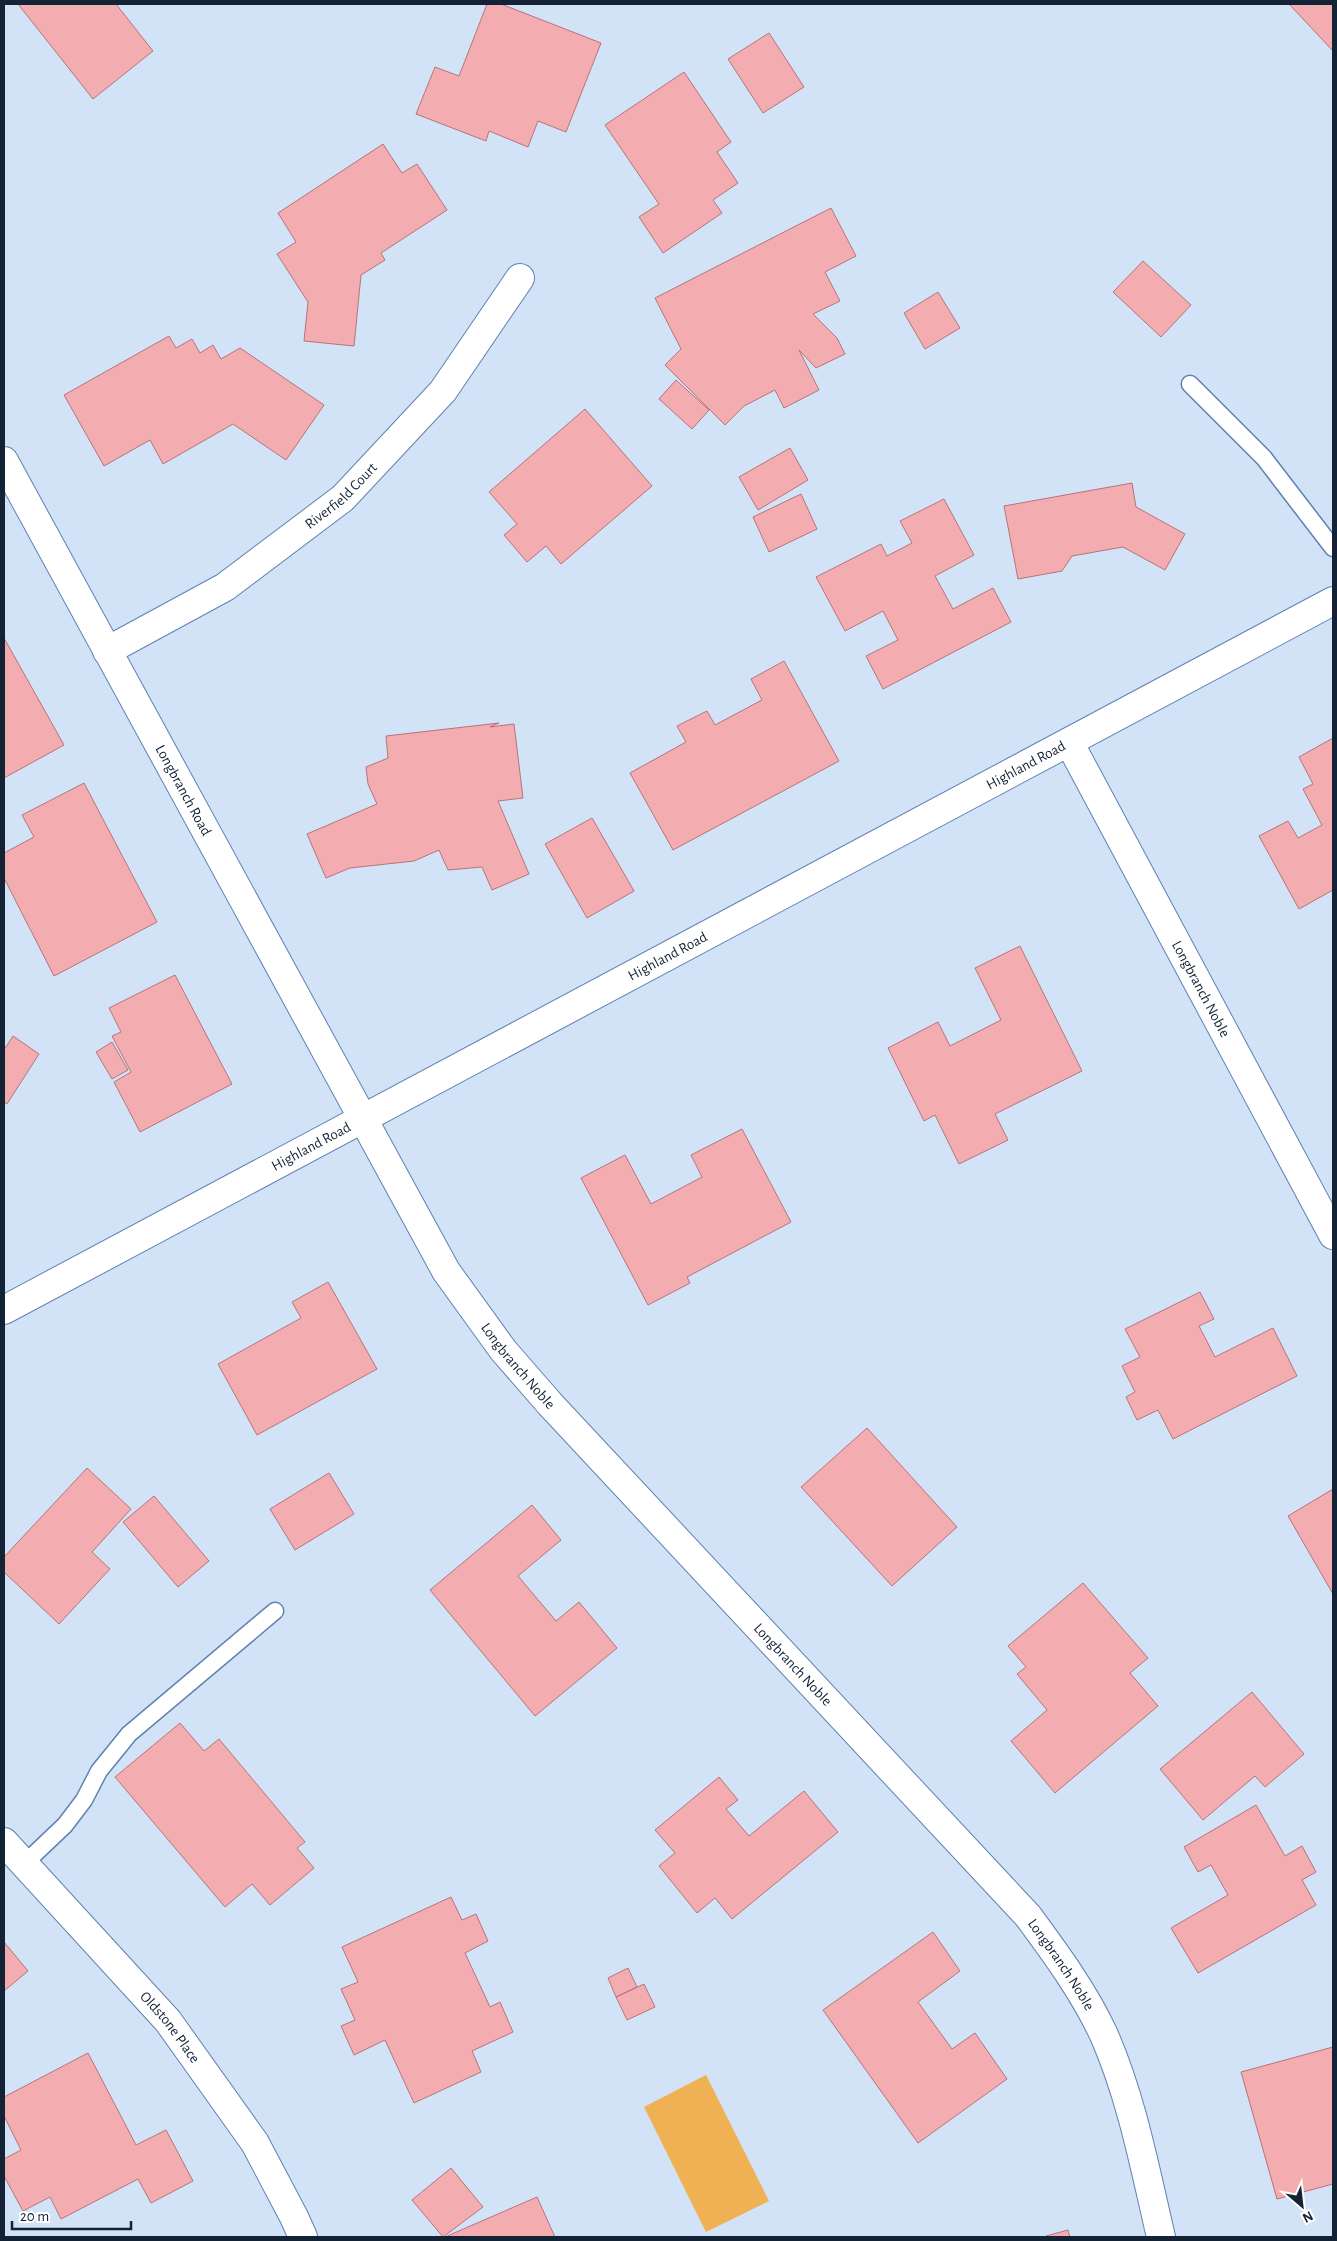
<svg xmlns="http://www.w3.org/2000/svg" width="1337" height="2241" font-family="'Alegreya Sans',sans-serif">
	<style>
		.green { fill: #efb153 }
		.building { fill: #f3adb1; stroke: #b67479 }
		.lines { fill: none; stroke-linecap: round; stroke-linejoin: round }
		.lane-casing { stroke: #5e82b1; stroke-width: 19 }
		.street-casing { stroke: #5e82b1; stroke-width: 30 }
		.lane { stroke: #fff; stroke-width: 16 }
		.street { stroke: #fff; stroke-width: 28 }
		.labels { text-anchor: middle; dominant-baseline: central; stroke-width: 5; stroke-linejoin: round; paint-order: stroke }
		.street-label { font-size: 15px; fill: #132235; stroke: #fff }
	</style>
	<rect width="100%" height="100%" fill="#d2e2f7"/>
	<!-- green -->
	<path class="green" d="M706,2075L769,2201L706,2232L644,2107Z"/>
	<!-- building -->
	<path class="building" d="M18,4H116L153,51L93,99Z
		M487,4H501L601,43L566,132L538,121L528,147L489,131L486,141L416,114L435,67L459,76Z
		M1289,4H1333V51Z
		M769,33L804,87L763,113L728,59Z
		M684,72L731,142L717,152L738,183L713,200L722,213L663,253L639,217L659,204L605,125Z
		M383,144L402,173L417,164L447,210L381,253L385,260L361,275L354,346L304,341L308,302L277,254L296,242L278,213Z
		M831,208L856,256L825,272L840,301L813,314L837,338L845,354L816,368L799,350L819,390L784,408L775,390L744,406L725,425L665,365L681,349L655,298Z
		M1143,261L1191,305L1161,337L1113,292Z
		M938,292L960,328L925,349L904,313Z
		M169,336L176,348L192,339L200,353L213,345L221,359L240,348L324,405L286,460L233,424L163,464L150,440L104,466L64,395Z
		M676,380L709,410L692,429L659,399Z
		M585,409L652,486L561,564L546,546L527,562L504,535L517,524L489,492Z
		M790,448L808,480L758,510L739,477Z
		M1132,483L1136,507L1185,534L1165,570L1123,547L1072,556L1062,571L1018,579L1004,506Z
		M801,494L817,529L769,552L753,517Z
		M944,499L974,555L935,576L953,609L993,588L1011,622L883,689L866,656L898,640L883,611L845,631L816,577L881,544L887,556L912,543L900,521Z
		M4,638L64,745L4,778Z
		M784,661L839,761L673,850L630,773L686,742L677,726L707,711L715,725L762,700L751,679Z
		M499,723L490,727L514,724L523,798L498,801L529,874L492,890L482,867L448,870L439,850L414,861L350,868L326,878L307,834L377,804L368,784L366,767L388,758L386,736Z
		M1333,738V890L1299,909L1259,836L1288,821L1298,838L1322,825L1303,789L1313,784L1299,757Z
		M84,783L157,922L54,976L4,878V853L34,837L22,815Z
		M592,818L634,891L587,918L545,844Z
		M1020,946L1082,1071L995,1114L1008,1140L959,1164L935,1115L924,1121L888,1048L938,1022L950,1046L1001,1020L975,968Z
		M175,975L232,1084L140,1132L114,1082L131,1072L112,1036L121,1032L109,1008Z
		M13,1036L39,1054L7,1104L4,1102V1050Z
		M112,1042L128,1070L112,1079L96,1052Z
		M742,1129L791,1222L687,1277L690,1283L648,1305L581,1178L625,1155L651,1204L702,1177L691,1155Z
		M328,1282L377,1369L257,1435L218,1364L301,1318L292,1302Z
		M1200,1292L1214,1319L1199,1326L1215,1357L1273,1328L1297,1376L1173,1439L1158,1410L1137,1420L1126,1397L1135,1392L1122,1366L1140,1357L1125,1329Z
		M867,1428L957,1527L892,1586L801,1487Z
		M87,1468L131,1509L92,1552L110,1569L59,1624L4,1572V1557Z
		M329,1473L354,1514L295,1550L270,1509Z
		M1333,1489V1594L1288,1516Z
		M154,1496L209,1561L178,1587L123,1522Z
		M532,1505L561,1540L518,1576L556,1621L579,1602L617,1648L535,1716L430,1590Z
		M1083,1583L1148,1658L1130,1673L1158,1706L1055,1793L1011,1741L1047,1710L1017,1674L1026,1667L1008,1646Z
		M1252,1692L1304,1754L1265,1787L1255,1776L1203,1820L1160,1769Z
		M180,1723L204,1751L219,1739L305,1842L297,1848L314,1868L270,1905L252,1884L225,1907L115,1777Z
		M719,1777L738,1800L726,1809L749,1836L804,1791L838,1832L732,1919L715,1898L697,1913L659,1866L675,1853L655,1830Z
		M1256,1805L1285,1856L1302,1846L1316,1872L1302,1880L1316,1905L1198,1973L1171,1928L1228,1895L1211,1865L1198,1872L1184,1847Z
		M451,1897L462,1920L476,1914L488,1941L465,1953L490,2007L500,2002L513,2032L472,2051L481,2072L414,2103L385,2040L354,2055L341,2026L355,2020L341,1989L358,1982L342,1947Z
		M933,1932L960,1971L918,2002L952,2049L975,2033L1007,2079L918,2143L823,2010Z
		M4,1942L28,1971L4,1991Z
		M628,1968L637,1987L616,1997L608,1978Z
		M644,1984L655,2007L627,2020L616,1997Z
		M1333,2047V2184L1277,2199L1241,2072Z
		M88,2053L136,2145L166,2130L193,2181L151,2203L138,2179L61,2219L50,2197L23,2211L4,2176V2159L21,2150L4,2116V2097Z
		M451,2168L483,2207L443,2237L412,2200Z
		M537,2197L555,2237H445Z
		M1068,2230L1070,2237H1047L1046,2236Z"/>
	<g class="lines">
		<defs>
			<path id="lane" d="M1190,384L1264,458L1333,548
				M24,1864L65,1825L84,1800L99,1771L129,1734L275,1611"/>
			<g id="street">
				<path id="s1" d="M4,461L446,1271L503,1350L550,1404L1028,1916C1056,1954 1084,1992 1104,2035C1132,2099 1145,2169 1161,2237"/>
				<path id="s2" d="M107,651L225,587L343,498L443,391L520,278"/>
				<path id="s3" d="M1069,742L1333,1235"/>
				<path id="s4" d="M4,1310L1333,601"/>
				<path id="s5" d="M4,1842L168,2021L255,2143L294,2217L303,2237"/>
			</g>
		</defs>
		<!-- lane casing -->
		<use href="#lane" class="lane-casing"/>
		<!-- street casing -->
		<use href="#street" class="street-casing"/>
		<!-- lane -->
		<use href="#lane" class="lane"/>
		<!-- street -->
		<use href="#street" class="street"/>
	</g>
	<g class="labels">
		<!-- street labels -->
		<g class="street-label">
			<text stroke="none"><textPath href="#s2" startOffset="282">Riverfield Court</textPath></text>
			<text stroke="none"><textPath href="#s4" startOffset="1158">Highland Road</textPath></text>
			<text stroke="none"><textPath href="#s1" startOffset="375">Longbranch Road</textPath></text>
			<text stroke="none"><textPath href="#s4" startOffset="752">Highland Road</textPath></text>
			<text stroke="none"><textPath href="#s3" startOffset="280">Longbranch Noble</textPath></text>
			<text stroke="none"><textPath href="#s4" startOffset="348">Highland Road</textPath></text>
			<text stroke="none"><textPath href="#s1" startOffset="1042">Longbranch Noble</textPath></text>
			<text stroke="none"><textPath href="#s1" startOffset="1448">Longbranch Noble</textPath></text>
			<text stroke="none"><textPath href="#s1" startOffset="1851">Longbranch Noble</textPath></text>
			<text stroke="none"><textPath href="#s5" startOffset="249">Oldstone Place</textPath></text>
		</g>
	</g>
	<!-- border -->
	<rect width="1337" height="2241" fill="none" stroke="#132235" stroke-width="10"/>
	<!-- north arrow -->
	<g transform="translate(1302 2206) rotate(152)" stroke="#ffffff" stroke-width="4" paint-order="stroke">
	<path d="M0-4L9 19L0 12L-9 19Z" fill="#132235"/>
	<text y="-8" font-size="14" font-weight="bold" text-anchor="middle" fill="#132235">N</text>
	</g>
	<!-- scale -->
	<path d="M12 2221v8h119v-8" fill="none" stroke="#132235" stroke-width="2.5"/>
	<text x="20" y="2221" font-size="15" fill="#132235" stroke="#ffffff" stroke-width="4" paint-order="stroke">20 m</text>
</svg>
